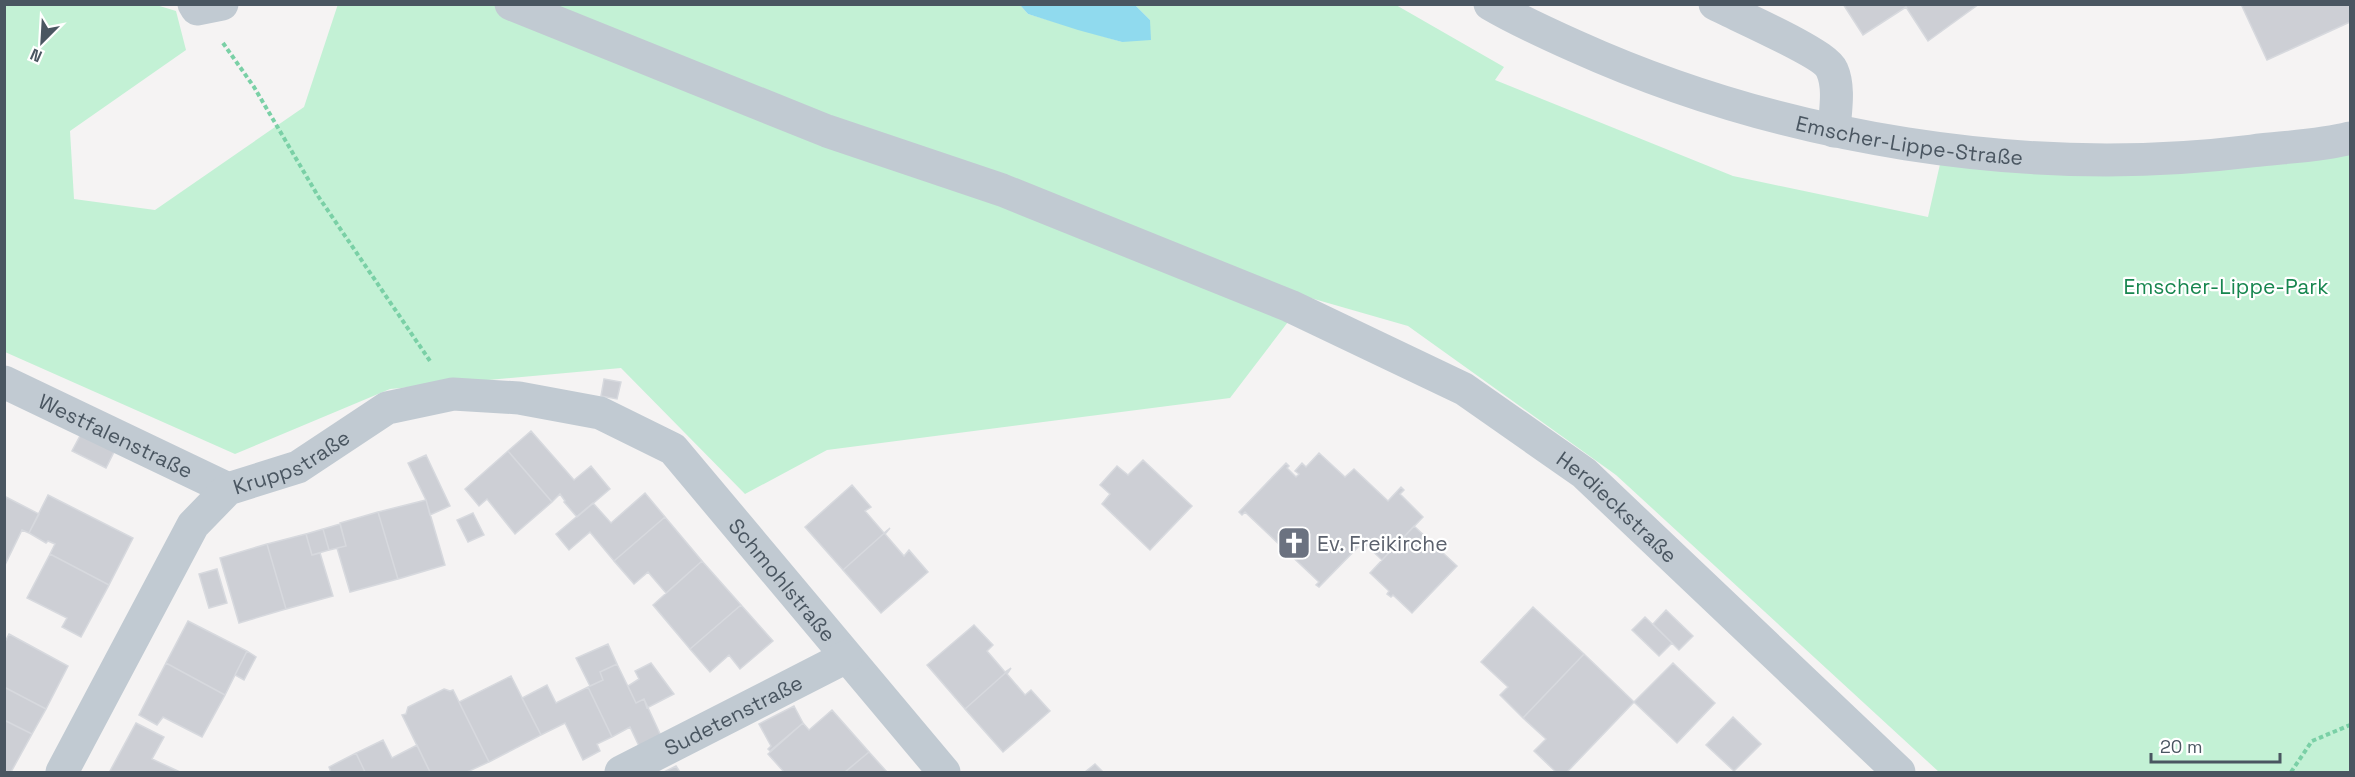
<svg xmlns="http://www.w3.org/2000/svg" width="2355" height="777" font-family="'Space Grotesk',sans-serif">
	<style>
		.green { fill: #c3f1d5 }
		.water { fill: #90daee }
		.building { fill: #cdcfd5; stroke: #d7d9de; stroke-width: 1.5 }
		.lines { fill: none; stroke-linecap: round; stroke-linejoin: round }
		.path { stroke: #7ad0a6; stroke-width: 4; stroke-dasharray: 4.5 3; stroke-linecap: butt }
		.minor { stroke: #c1cad2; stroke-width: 33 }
		.labels { text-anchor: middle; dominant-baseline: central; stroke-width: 4.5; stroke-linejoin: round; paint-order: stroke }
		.street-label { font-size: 21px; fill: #4a5661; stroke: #fff }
		.park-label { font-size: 21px; fill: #17864f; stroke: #fff }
		.worship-label { font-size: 21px; fill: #5b616d; stroke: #fff; text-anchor: start }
	</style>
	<rect width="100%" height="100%" fill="#f5f3f3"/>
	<!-- green -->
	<path class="green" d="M153,4L176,11L186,50L70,131L74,199L155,210L304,107L338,4L1020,5L1028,14L1122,42L1150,20L1135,5H1396L1504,67L1495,80L1733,176L1928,217L1943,151L2350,143V772H1939L1616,475L1408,326L1307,297L1230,398L827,450L745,494L621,368L390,389L235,454L5,352V5Z"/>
	<!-- water -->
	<path class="water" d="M1020,5H1135L1150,20L1151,40L1122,42L1078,30L1028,14Z"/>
	<!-- building -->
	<path class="building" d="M1843,4H1979L1928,41L1906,7L1863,35Z
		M2241,4H2350V22L2267,60Z
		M604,379L621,382L617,399L601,396Z
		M531,431L574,480L591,466L610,489L577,517L564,502L565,501L560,494L552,502L508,451Z
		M81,434L115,450L106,468L72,451Z
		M508,451L552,502L515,534L487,499L479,506L465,489Z
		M1319,453L1345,477L1354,469L1388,501L1401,487L1404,490L1400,494L1423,517L1382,560L1363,542L1319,587L1316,585L1319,582L1245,512L1242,515L1239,512L1286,463L1289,466L1287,468L1296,477L1299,474L1295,471L1302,463L1306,467Z
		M426,455L450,506L430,515L426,500L408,463Z
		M1143,460L1192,506L1150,550L1102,504L1110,494L1100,485L1117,466L1128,475Z
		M852,485L871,507L865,511L884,533L890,528L843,570L805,527Z
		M645,493L665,517L614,561L590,532L569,550L556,534L593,503L611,523Z
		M48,495L133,538L109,585L50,554L55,544L48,541L46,543L29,533Z
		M4,496L39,514L29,533L22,530L4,567Z
		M426,500L445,565L398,579L378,512Z
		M378,512L398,579L350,592L337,548L346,546L340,523Z
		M473,513L484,535L468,542L457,520Z
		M665,517L702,561L666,593L648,572L634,584L614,561Z
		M340,524L346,546L329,550L323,529Z
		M1414,526L1457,566L1412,613L1393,595L1391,597L1387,594L1389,591L1370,573Z
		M890,528L885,534L904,556L909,550L928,572L881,613L843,570Z
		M323,529L329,550L312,555L306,534Z
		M306,534L312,555L320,553L333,596L286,609L267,544Z
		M267,544L286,609L239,623L220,558Z
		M50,554L109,585L81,637L62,627L67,618L27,598Z
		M702,561L741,605L690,649L653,605Z
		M217,569L227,603L209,608L199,574Z
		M741,605L773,641L740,669L729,655L710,672L690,649Z
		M1533,607L1584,654L1523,718L1500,695L1508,687L1481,662Z
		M1666,610L1693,636L1679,650L1653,624Z
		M1645,617L1672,643L1659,656L1632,630Z
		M188,621L247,651L225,695L166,663Z
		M974,625L993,645L987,651L1005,672L1011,668L965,709L927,665Z
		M9,634L68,666L46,709L4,687V644Z
		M608,644L617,664L600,672L603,680L590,686L576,658Z
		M247,651L256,657L244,680L235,675Z
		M1584,654L1634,702L1567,772H1556L1534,751L1546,739L1523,718Z
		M166,663L225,695L202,737L163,717L157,725L139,715Z
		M651,663L674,694L647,708L644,699L636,703L628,686L639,679L635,671Z
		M1673,663L1715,703L1677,743L1634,702Z
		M617,664L636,703L644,699L661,736L639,746L630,727L612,737L588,687L603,680L600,672Z
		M1011,668L1007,674L1025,695L1031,690L1050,711L1003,752L965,709Z
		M511,676L541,735L489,762L459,702Z
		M547,685L556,703L588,687L612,737L597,744L600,751L583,760L565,723L541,735L522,698Z
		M4,687L46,709L32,734L4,720Z
		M444,689L450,691L453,690L489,762L467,772H430L402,715L406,714L408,707Z
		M794,706L803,723L770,751L768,749L771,746L759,724Z
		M832,710L869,752L845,772H784L768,754L803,723L809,730Z
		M1733,717L1761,744L1734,771L1706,745Z
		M4,720L32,734L11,772H4Z
		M136,723L164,737L152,759L180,772L110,771Z
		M383,740L392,758L417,745L430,772H365L356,753Z
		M869,752L887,772H845Z
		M356,753L365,772H331L329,767Z
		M1095,764L1103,772H1085Z
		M676,766L680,772H664Z"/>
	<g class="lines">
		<!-- path -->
		<path class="path" d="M223,43L254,87L318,196L430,361
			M2291,772L2312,741L2350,725"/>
		<!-- minor -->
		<g class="minor">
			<path d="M194,4L197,9L222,4"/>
			<path id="s1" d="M511,4L827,131L1002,190L1290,306L1464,389L1584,473L1899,772"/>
			<path id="s2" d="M1490,4C1517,20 1546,33 1575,46C1781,139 2027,179 2252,151C2283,147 2321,146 2350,138"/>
			<path d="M1715,4C1736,15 1825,53 1832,70C1840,88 1835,112 1834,131"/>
			<path id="s3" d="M4,382L228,489"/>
			<path id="s4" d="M62,772L193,525L228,489L298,467L387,408L453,394L519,398L600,413L673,449L944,772"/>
			<path id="s5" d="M621,772L846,657"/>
		</g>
	</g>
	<!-- icons -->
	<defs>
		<symbol id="church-square" viewBox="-11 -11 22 22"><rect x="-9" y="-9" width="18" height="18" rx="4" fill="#6b7280" stroke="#fff"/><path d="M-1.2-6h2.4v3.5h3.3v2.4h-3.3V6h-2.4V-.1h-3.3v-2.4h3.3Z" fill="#fff"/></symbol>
	</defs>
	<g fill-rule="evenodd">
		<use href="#church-square" x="1275" y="524" width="38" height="38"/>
	</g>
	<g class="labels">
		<!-- street labels -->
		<g class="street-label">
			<text stroke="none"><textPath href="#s2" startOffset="444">Emscher-Lippe-Straße</textPath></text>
			<text stroke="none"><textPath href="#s3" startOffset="124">Westfalenstraße</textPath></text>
			<text stroke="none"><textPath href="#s4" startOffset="399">Kruppstraße</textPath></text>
			<text stroke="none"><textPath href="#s1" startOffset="1222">Herdieckstraße</textPath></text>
			<text stroke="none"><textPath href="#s4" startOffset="978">Schmohlstraße</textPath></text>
			<text stroke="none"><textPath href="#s5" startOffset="126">Sudetenstraße</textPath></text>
		</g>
		<!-- park labels -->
		<g class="park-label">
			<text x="2226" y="286">Emscher-Lippe-Park</text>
		</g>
		<!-- worship labels -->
		<g class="worship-label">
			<text x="1317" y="543">Ev. Freikirche</text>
		</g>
	</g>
	<!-- border -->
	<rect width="2355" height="777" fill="none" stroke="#4a5661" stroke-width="12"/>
	<!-- north arrow -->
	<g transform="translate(42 42) rotate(204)" stroke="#ffffff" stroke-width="4.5" paint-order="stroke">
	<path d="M0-4.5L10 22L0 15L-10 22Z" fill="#4a5661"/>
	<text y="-9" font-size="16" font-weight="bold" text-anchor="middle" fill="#4a5661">N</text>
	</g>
	<!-- scale -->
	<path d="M2151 753v9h129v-9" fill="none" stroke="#4a5661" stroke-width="3"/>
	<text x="2160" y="753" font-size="18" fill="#4a5661" stroke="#ffffff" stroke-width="4.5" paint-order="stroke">20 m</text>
</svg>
